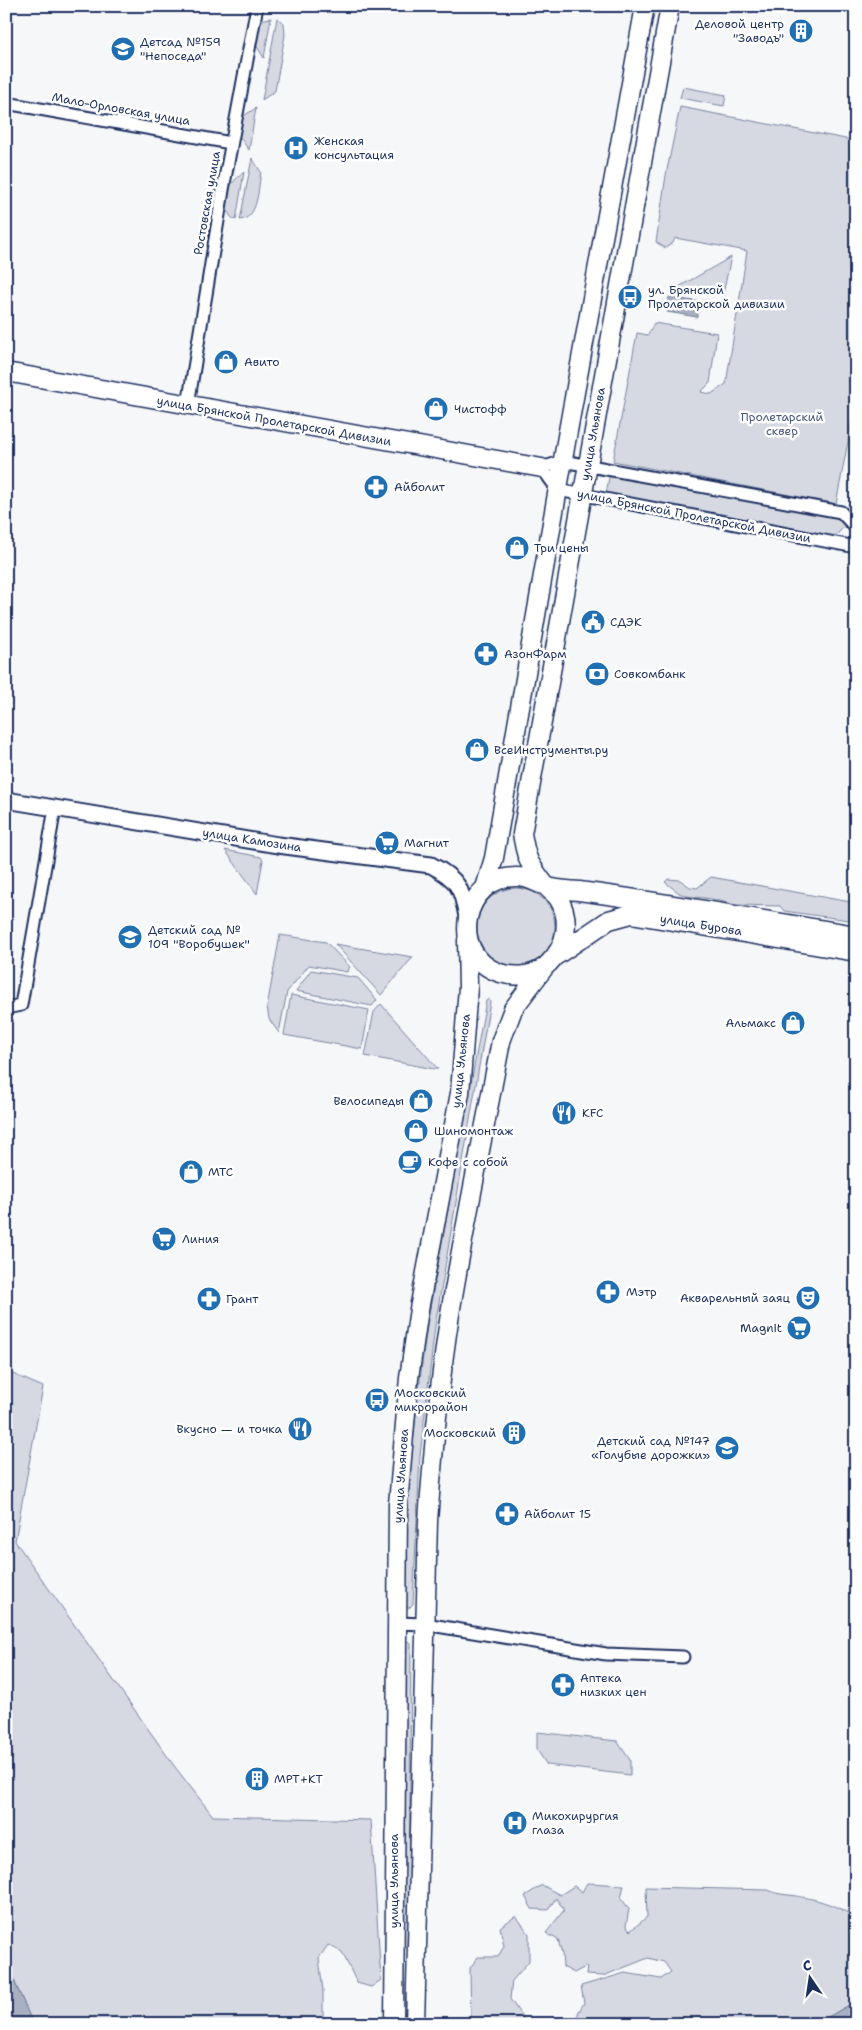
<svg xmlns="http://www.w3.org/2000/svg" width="862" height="2030" font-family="'Shantell Sans',sans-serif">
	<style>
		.green { fill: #d6d9e2; stroke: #7884a0 }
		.water { fill: #a9b0c1; stroke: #707c99 }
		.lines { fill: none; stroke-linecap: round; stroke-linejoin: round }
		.street-casing { stroke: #1b2f5e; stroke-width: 15 }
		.secondary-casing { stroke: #1b2f5e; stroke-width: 19 }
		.primary-casing { stroke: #1b2f5e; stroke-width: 21 }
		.street { stroke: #fff; stroke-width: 11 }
		.secondary { stroke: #fff; stroke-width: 15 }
		.primary { stroke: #fff; stroke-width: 18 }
		.labels { text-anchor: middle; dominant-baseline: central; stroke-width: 5; stroke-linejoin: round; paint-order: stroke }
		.poi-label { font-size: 12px; fill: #1b2f5e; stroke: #fff; text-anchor: start }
		.street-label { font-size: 12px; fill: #1b2f5e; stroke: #fff }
		.park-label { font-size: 12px; fill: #4a5a7f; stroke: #fff }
	</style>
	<rect width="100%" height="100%" fill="#f6f7f9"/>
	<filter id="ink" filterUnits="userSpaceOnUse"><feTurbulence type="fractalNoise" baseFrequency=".02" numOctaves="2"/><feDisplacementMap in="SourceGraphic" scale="10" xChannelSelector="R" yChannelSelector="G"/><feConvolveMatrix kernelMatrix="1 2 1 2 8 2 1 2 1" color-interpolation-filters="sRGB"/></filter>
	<g filter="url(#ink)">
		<!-- green -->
		<path class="green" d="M271,18L264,58L256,45L260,22L265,19Z
			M277,18L284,23L285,35L275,91L262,100Z
			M683,87L726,95L724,106L680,98Z
			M680,107L856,141V400L836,504L613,461L637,333L648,335L654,323L717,333L710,383L701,392L711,394L726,384L747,251L675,238L673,243L665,248L656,242L666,175Z
			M256,108L249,150L239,136L242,117Z
			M252,158L261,172C258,187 259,218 240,220Z
			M244,172L236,220C223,216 225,192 232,184C235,179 240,176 244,172Z
			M731,257L723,294L677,288Z
			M610,472L839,516L847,523L833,539L606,494Z
			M225,850L261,857L263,860L257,894Z
			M711,877L856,903V921L784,911L780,906L735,905L712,899L687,896L679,893L665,882L668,879L680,880L690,887L697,888Z
			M477 927a39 39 0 1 1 78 0a39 39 0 1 1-78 0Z
			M280,935L326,942L350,967L347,972L309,965L287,992L279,1033L269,1019L267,1007Z
			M335,944L413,957L381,995Z
			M311,970L358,978L377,1000L372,1006L296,991Z
			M291,995L369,1010L362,1049L284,1035Z
			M489,999L490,1002L435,1326L420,1456L413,1604L409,1608L406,1607C403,1513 415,1418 427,1325L486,1001Z
			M381,1004L438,1069H434L365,1056L374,1012Z
			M6,1371L43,1387L15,1541L175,1767L213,1816L371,1820L381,1980L371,1987L357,1983L342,1952L328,1945L319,1958L323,1991V2024H33L6,1962Z
			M407,1641L411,1643L409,1942L406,1947L403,1944L405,1642Z
			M537,1732L617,1741L630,1760V1775L547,1765L537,1750Z
			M587,1883L624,1885L621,1898L629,1909L626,1926L630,1931L647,1917L646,1887L768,1890C781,1896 789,1894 802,1897C821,1900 840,1907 856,1918V2001L816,2024H578V2013L584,2003L581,1986L625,1973L661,1979L671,1972L664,1962L648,1958L603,1976L586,1975L587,1966L574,1973L563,1967L562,1954L558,1940L546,1933L564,1910L556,1898L548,1910L532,1909L525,1896L542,1885L560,1895L574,1886L582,1892Z
			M516,1916L529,1934V1961L512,1981L510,1999L527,2024H471L470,1968L478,1957H498L504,1946L500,1927Z"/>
		<!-- water -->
		<path class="water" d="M669,297L700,302L697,317L667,312Z
			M6,1962L33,2024H6Z
			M856,2001V2024H816Z"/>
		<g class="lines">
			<defs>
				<path id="street" d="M6,103L231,143
					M188,405L224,184L257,6
					M856,528L841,512L563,461L542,468L558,490L856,547
					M6,1008L21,1005L55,808
					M396,1623L425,1624L606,1654L683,1657"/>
				<path id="secondary" d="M6,800L278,845L431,865C458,879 462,888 467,917"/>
				<path id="primary" d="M670,6L522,834C524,843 525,854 530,863C535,871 541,880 547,887C550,891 555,894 558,898C572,920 566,946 549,963C537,976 516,978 500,973C447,956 462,876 517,877C529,877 536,883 546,886C556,890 569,890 579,891C672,903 764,921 856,935
					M6,372L542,468
					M485,888L494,858L566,442L645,6
					M557,955L609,920L631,914L856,952
					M394,2024L398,1504L409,1378L419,1309L460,1093L468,987L467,940
					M415,2024L428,1521C433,1452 439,1382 450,1314C465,1223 484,1132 501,1041L513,1009L544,968"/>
			</defs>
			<!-- street casing -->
			<use href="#street" class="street-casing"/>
			<!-- secondary casing -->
			<use href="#secondary" class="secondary-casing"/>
			<!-- primary casing -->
			<use href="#primary" class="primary-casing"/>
			<!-- street -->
			<use href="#street" class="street"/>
			<!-- secondary -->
			<use href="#secondary" class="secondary"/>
			<!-- primary -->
			<use href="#primary" class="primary"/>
		</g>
	</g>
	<!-- icons -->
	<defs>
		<symbol id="building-disc" viewBox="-11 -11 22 22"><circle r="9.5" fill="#1f6fb2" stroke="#fff"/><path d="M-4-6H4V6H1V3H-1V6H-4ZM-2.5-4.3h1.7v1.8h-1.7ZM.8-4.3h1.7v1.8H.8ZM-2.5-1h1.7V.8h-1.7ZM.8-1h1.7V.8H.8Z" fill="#fff"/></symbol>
		<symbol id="school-disc" viewBox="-11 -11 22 22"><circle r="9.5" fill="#1f6fb2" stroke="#fff"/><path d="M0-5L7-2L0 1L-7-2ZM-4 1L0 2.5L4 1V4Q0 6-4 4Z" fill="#fff"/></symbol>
		<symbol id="hospital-disc" viewBox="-11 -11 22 22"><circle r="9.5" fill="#1f6fb2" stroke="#fff"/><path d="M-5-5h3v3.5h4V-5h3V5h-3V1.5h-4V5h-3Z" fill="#fff"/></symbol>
		<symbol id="bus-disc" viewBox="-11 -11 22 22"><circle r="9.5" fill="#1f6fb2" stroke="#fff"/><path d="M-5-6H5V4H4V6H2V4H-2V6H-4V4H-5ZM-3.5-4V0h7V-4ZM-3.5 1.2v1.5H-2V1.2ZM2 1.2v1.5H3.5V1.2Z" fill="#fff"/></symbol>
		<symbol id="shop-disc" viewBox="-11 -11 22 22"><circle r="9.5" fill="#1f6fb2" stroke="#fff"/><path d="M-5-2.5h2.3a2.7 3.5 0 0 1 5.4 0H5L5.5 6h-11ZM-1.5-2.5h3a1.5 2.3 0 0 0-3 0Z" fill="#fff"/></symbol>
		<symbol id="pharmacy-disc" viewBox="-11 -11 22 22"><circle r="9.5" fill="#1f6fb2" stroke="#fff"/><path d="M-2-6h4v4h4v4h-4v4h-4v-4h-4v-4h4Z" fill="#fff"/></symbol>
		<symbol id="civic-disc" viewBox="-11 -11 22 22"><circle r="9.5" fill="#1f6fb2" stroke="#fff"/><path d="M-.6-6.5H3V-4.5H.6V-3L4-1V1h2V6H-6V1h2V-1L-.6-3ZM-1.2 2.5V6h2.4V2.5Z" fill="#fff"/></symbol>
		<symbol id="bank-disc" viewBox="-11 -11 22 22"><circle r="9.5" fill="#1f6fb2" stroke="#fff"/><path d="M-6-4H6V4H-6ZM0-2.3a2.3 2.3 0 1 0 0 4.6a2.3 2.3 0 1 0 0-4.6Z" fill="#fff"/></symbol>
		<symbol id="supermarket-disc" viewBox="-11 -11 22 22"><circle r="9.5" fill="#1f6fb2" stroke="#fff"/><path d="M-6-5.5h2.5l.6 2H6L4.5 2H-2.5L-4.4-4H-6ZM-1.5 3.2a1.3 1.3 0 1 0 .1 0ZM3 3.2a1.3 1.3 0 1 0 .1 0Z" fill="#fff"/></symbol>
		<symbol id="restaurant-disc" viewBox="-11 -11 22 22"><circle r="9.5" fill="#1f6fb2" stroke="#fff"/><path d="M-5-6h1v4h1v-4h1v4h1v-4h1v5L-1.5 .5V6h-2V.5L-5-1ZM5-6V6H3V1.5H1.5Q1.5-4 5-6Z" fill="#fff"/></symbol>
		<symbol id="cafe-disc" viewBox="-11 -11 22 22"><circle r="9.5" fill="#1f6fb2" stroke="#fff"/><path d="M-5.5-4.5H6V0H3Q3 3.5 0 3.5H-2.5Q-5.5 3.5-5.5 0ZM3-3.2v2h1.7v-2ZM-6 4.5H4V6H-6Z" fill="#fff"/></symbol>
		<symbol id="theatre-disc" viewBox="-11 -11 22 22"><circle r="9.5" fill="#1f6fb2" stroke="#fff"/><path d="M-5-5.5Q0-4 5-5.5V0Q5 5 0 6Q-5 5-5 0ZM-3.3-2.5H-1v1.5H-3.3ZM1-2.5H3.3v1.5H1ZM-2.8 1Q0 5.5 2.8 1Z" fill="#fff"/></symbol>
	</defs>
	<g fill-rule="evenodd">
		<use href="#building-disc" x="787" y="17" width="28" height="28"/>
		<use href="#school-disc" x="109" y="35" width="28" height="28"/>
		<use href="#hospital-disc" x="282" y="134" width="28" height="28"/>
		<use href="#bus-disc" x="616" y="283" width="28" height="28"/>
		<use href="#shop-disc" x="212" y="348" width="28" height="28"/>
		<use href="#shop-disc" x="422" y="395" width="28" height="28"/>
		<use href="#pharmacy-disc" x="362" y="473" width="28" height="28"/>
		<use href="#shop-disc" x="503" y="534" width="28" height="28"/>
		<use href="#civic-disc" x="579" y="608" width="28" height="28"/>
		<use href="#pharmacy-disc" x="472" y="640" width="28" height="28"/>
		<use href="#bank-disc" x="583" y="660" width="28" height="28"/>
		<use href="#shop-disc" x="463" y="736" width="28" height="28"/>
		<use href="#supermarket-disc" x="373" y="829" width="28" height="28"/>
		<use href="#school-disc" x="116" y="923" width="28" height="28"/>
		<use href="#shop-disc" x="779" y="1009" width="28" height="28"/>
		<use href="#shop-disc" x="407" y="1087" width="28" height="28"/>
		<use href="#restaurant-disc" x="550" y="1099" width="28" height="28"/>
		<use href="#shop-disc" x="402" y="1117" width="28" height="28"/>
		<use href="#cafe-disc" x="396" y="1148" width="28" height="28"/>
		<use href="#shop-disc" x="177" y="1158" width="28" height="28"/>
		<use href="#supermarket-disc" x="150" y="1225" width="28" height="28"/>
		<use href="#pharmacy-disc" x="594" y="1278" width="28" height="28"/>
		<use href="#theatre-disc" x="794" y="1284" width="28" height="28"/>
		<use href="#pharmacy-disc" x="195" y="1285" width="28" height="28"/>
		<use href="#supermarket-disc" x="785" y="1314" width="28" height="28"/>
		<use href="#bus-disc" x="363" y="1386" width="28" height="28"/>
		<use href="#restaurant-disc" x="286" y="1415" width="28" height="28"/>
		<use href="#building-disc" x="500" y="1419" width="28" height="28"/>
		<use href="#school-disc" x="713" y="1434" width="28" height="28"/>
		<use href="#pharmacy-disc" x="493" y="1500" width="28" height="28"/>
		<use href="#pharmacy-disc" x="549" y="1671" width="28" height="28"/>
		<use href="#building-disc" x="243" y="1765" width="28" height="28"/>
		<use href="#hospital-disc" x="501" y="1809" width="28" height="28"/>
	</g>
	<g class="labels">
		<!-- poi labels -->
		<g class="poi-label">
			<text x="784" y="24" text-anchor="end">Деловой центр<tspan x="784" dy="14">"Заводъ"</tspan></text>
			<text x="140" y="42">Детсад №159<tspan x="140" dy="14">"Непоседа"</tspan></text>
			<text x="314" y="141">Женская<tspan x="314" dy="14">консультация</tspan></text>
			<text x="648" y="290">ул. Брянской<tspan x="648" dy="14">Пролетарской дивизии</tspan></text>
			<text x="244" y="362">Авито</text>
			<text x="454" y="409">Чистофф</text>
			<text x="394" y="487">Айболит</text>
			<text x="534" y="548">Три цены</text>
			<text x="610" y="622">СДЭК</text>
			<text x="504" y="654">АзонФарм</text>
			<text x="614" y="674">Совкомбанк</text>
			<text x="494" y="750">ВсеИнструменты.ру</text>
			<text x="404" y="843">Магнит</text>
			<text x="148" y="930">Детский сад №<tspan x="148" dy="14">109 "Воробушек"</tspan></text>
			<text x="776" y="1023" text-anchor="end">Альмакс</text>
			<text x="404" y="1101" text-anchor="end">Велосипеды</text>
			<text x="582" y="1113">KFC</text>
			<text x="434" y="1131">Шиномонтаж</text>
			<text x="428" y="1162">Кофе с собой</text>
			<text x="208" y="1172">МТС</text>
			<text x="182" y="1239">Линия</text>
			<text x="626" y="1292">Мэтр</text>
			<text x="790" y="1298" text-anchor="end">Акварельный заяц</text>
			<text x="226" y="1299">Грант</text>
			<text x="782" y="1328" text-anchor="end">Magnit</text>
			<text x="394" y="1393">Московский<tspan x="394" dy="14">микрорайон</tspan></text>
			<text x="282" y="1429" text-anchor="end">Вкусно — и точка</text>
			<text x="496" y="1433" text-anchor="end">Московский</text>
			<text x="710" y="1441" text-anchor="end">Детский сад №147<tspan x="710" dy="14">«Голубые дорожки»</tspan></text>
			<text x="524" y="1514">Айболит 15</text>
			<text x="580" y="1678">Аптека<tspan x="580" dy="14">низких цен</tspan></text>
			<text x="274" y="1779">МРТ+КТ</text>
			<text x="532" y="1816">Микохирургия<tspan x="532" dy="14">глаза</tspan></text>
		</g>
		<!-- street labels -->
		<g class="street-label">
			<text transform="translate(121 109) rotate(10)">Мало-Орловская улица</text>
			<text transform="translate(207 203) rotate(-80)">Ростовская улица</text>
			<text transform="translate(274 421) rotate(10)">улица Брянской Пролетарской Дивизии</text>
			<text transform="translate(593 434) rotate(-80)">улица Ульянова</text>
			<text transform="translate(694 516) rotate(11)">улица Брянской Пролетарской Дивизии</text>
			<text transform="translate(252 840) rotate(9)">улица Камозина</text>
			<text transform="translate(701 925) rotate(9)">улица Бурова</text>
			<text transform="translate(461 1061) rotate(-84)">улица Ульянова</text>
			<text transform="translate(401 1476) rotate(-86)">улица Ульянова</text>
			<text transform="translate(394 1881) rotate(-90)">улица Ульянова</text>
		</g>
		<!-- park labels -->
		<g class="park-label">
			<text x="782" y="417">Пролетарский<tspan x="782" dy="14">сквер</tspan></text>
		</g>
	</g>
	<!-- margin -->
	<rect width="862" height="2030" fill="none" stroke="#fff" stroke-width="25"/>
	<rect x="12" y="12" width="837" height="2005" fill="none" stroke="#1b2f5e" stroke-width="2" filter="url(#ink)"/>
	<!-- north arrow -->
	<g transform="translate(810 1978) rotate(347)" stroke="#ffffff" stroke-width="4" paint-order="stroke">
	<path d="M0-4L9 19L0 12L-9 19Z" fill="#1b2f5e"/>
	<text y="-8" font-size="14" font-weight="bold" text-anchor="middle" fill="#1b2f5e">С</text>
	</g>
</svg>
